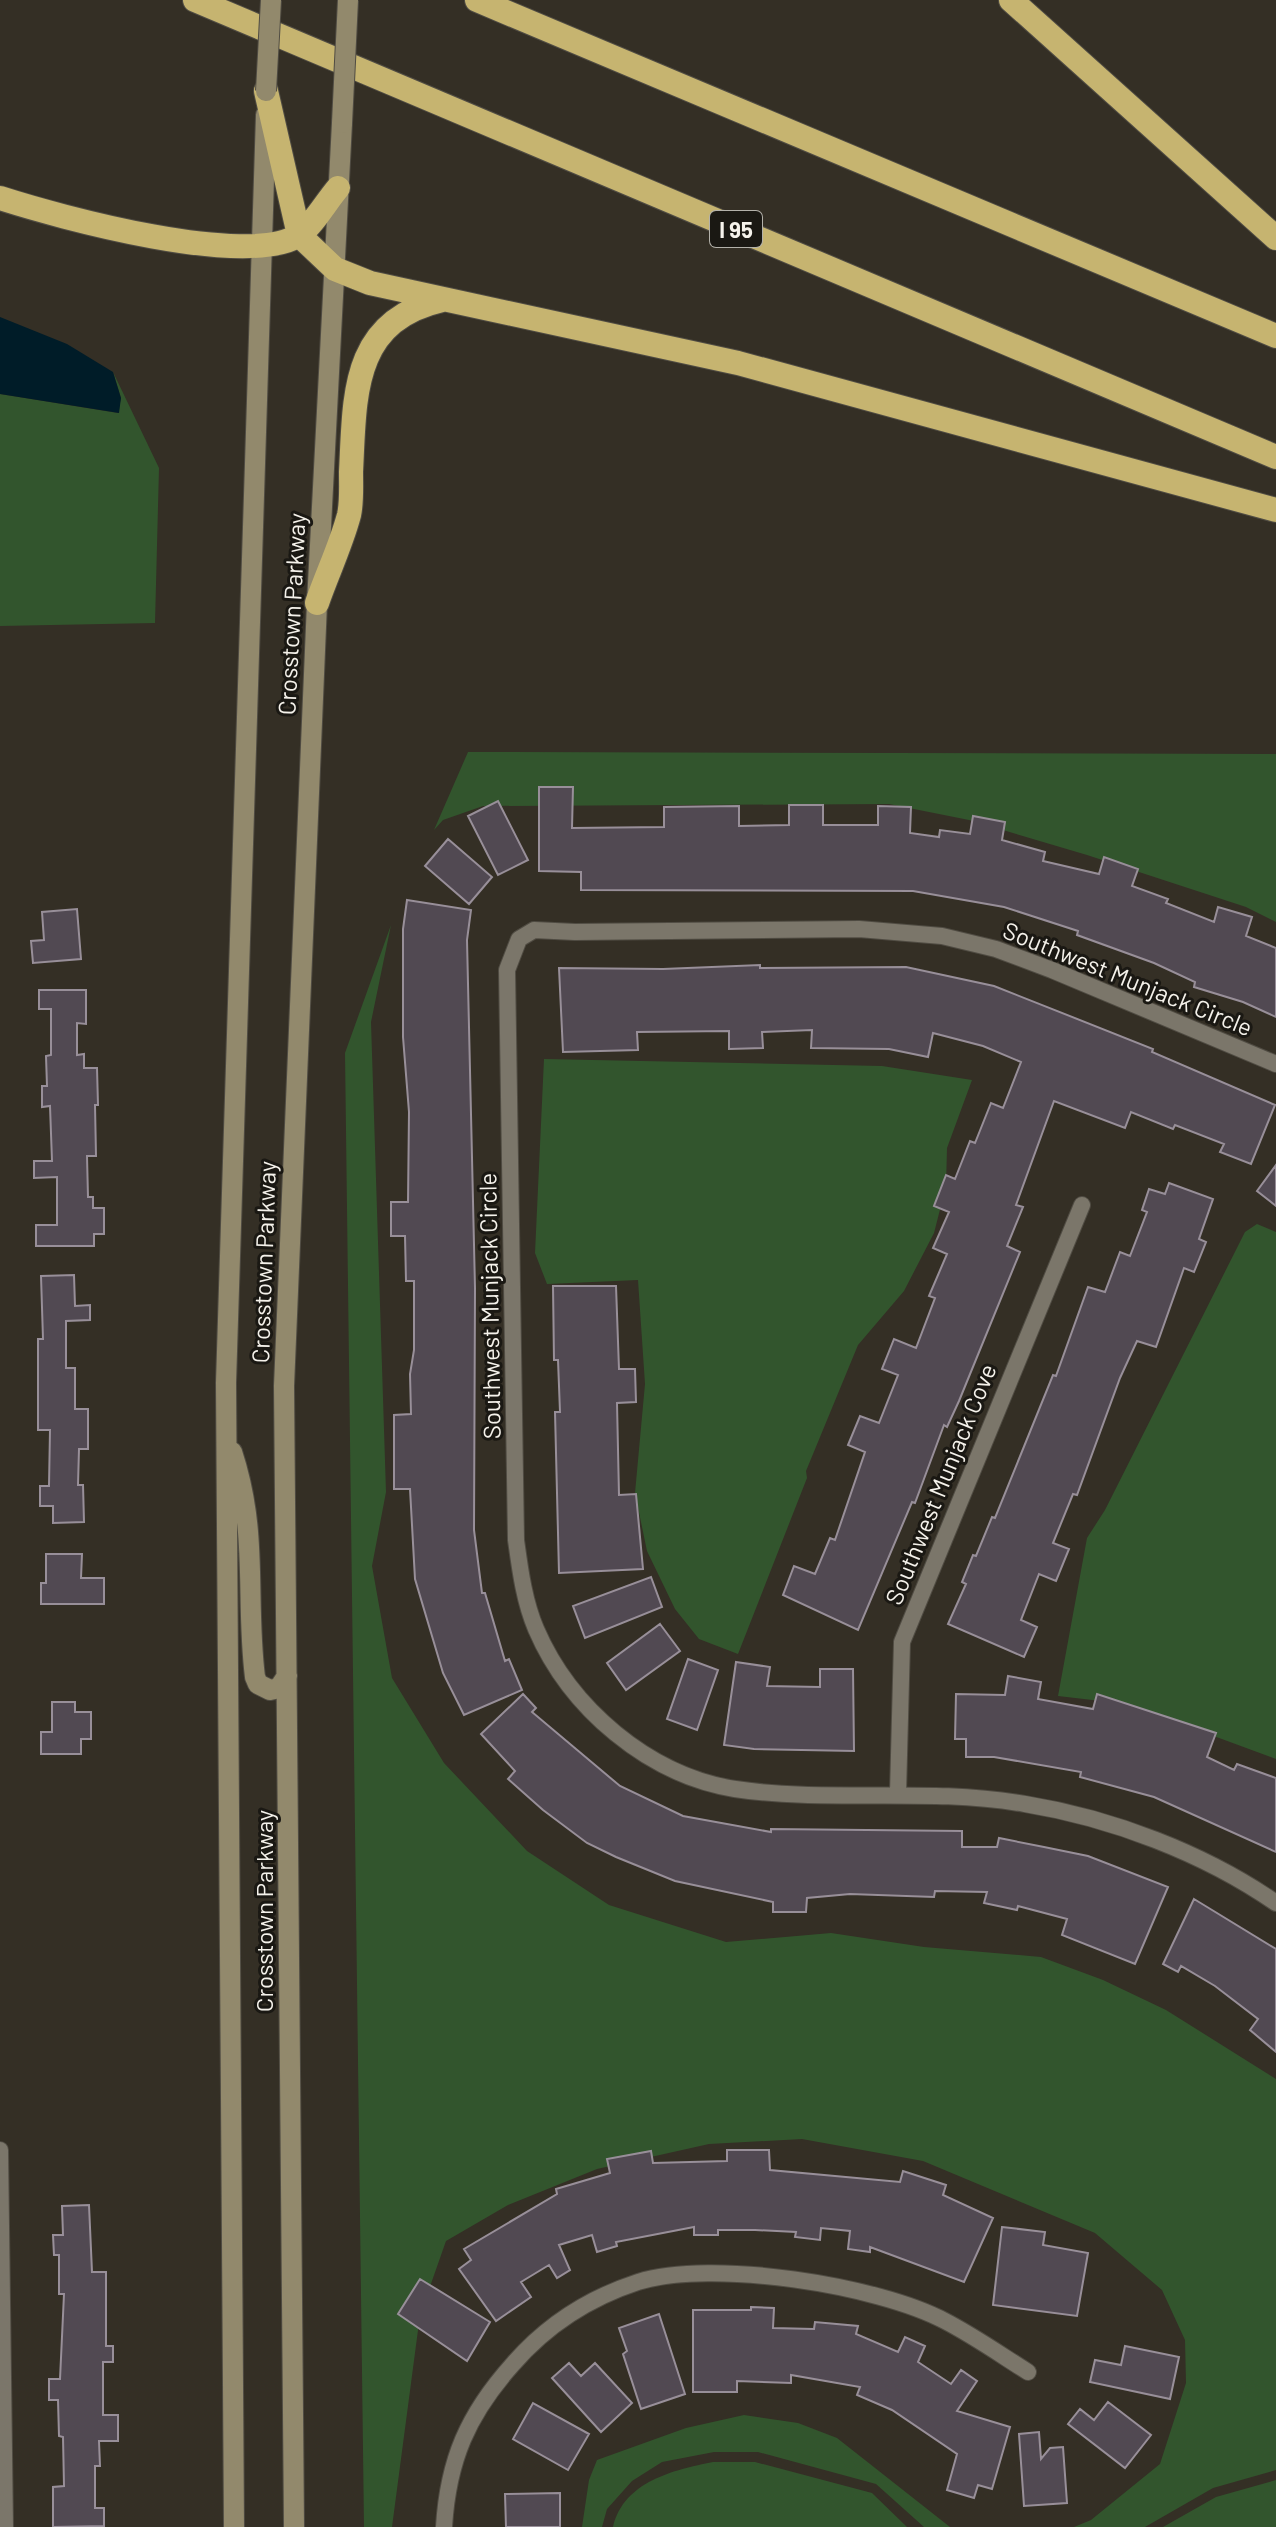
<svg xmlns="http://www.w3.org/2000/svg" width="1276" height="2527" font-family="Barlow,sans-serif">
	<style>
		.green { fill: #32552d }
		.water { fill: #001c28 }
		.building { fill: #514952; stroke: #988f99; stroke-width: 2 }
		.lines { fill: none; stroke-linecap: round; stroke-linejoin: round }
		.street-casing { stroke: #504c43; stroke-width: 18 }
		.secondary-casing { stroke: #504c43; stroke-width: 22 }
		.highway-casing { stroke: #504c43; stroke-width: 26 }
		.street { stroke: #7b766a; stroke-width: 16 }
		.secondary { stroke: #92896c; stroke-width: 20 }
		.highway { stroke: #c6b470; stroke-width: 24 }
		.secondary-bridge-casing { stroke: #504c43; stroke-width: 22; stroke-linecap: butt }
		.secondary-bridge { stroke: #92896c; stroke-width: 20 }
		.labels { text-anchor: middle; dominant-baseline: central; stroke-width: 6; stroke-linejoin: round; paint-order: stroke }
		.shield { fill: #1a1813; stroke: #b3b1aa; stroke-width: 2 }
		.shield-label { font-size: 22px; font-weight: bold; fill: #f5f2eb }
		.street-label { font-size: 24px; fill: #f5f2eb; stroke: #1a1813 }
	</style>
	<rect width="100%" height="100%" fill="#342f25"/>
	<!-- green -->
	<path class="green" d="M113,372L159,468L155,623L0,626V394L118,413L121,398Z
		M468,752L1276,754V922L1246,907L1087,855L969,820L889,804L483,806L443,820L434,830Z
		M391,925L371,1022L386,1492L372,1566L392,1678L444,1763L527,1851L609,1905L726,1942L831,1933L924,1947L1041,1957L1103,1980L1166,2010L1276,2079V2470L1213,2488L1145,2527H1074L1091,2520L1160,2464L1186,2383L1185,2340L1162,2290L1095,2233L923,2161L802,2139L709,2144L597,2169L508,2205L446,2241L420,2315L392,2527H364L345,1053Z
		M544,1059L882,1066L972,1080L947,1148L946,1186L934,1233L904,1291L858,1345L806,1471L807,1478L738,1654L699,1639L675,1609L647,1551L635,1493L645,1384L638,1280L547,1284L535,1253Z
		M1257,1224L1276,1232V1759L1127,1704L1058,1696L1087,1538L1105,1510L1245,1232Z
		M744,2415L798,2423L837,2438L950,2527H924L876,2484L758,2452H714L662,2462L632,2481L607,2509L602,2527H582L589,2480L597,2460L686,2428Z
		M713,2462H755L872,2493L907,2527H613C624,2481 674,2470 713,2462Z
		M1276,2480V2527H1163L1216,2497Z"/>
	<!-- water -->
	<path class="water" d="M0,317L67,344L113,372L121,398L119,413L0,394Z"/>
	<!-- building -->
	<path class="building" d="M539,787H573L572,828L664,827V807L739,806V826L789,825V805H823V825H878V806L911,807L910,833L939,837L940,830L970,834L973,816L1005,822L1002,840L1045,852L1043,861L1099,874L1104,857L1138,869L1132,886L1168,899L1166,903L1214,922L1218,907L1252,917L1246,936L1276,948V1017L1243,1002L1194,987L1195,982L1154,963L1077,935L1078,931L1004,907L913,891L581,890V872L539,871Z
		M498,801L528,860L498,875L468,816Z
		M448,839L492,877L469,904L425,866Z
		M407,900L471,910L467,940L475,1288L474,1530L482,1593H485L505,1661L509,1659L522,1690L464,1715L443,1673L415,1579L410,1489H394V1415L411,1414L410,1374L414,1350V1281H406L405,1236H391V1202H408L409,1112L403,1037V929Z
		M77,909L81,959L33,963L31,941L44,940L42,912Z
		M760,965V968L906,967L994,986L1153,1049L1152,1052L1275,1105L1251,1164L1220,1152L1224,1144L1175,1125L1173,1129L1131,1112L1125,1128L1054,1101L1016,1205L1023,1207L1007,1246L1020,1252L959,1401L947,1427L944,1425L915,1503L912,1502L858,1630L783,1595L794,1566L815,1574L830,1538L835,1540L865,1452L848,1445L860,1416L879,1423L898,1375L882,1369L894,1339L916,1348L935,1298L929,1296L947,1254L933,1248L949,1212L934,1206L946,1175L955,1179L970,1141L975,1143L991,1103L1003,1108L1021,1062L983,1046L933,1033L928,1057L889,1049L811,1048L812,1030L762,1032L763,1048L729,1049V1031L637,1032L638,1050L563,1052L559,968L663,969Z
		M39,990H86V1024L77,1023V1055L84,1054V1068H97L98,1105H95L96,1156H87L88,1197H93V1208H104V1234H94V1246H36V1225H57V1177L34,1178V1161H52L50,1106L42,1107V1086H47L46,1056L51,1055V1009H39Z
		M1276,1165V1206L1257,1191Z
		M1169,1183L1213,1199L1199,1239L1206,1242L1194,1272L1184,1268L1156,1347L1137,1341L1120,1378L1077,1495L1073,1494L1053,1543L1069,1549L1056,1581L1039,1574L1021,1620L1037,1627L1024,1657L948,1624L966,1584L962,1582L973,1555L976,1556L992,1517L995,1518L1053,1375L1056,1376L1088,1287L1105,1292L1120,1252L1130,1256L1147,1212L1142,1210L1149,1189L1165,1194Z
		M74,1275L75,1306L90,1305V1320L66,1321V1368H75V1409H88V1449H79L78,1485H83L84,1522L53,1523V1506H40V1486H49L50,1430H38V1339H43L41,1276Z
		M553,1286H616L619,1369H635L636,1402L617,1403L619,1495L636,1494L643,1569L559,1573L555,1412H560L558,1360H554Z
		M46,1554H82L81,1578H104V1604H41V1583H46Z
		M651,1577L662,1607L585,1638L573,1606Z
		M660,1624L680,1651L626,1690L607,1663Z
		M688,1659L718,1670L697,1730L667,1719Z
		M736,1662L770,1667L767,1686L820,1687V1669H853L854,1751L754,1749L724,1745Z
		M1008,1676L1041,1682L1038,1699L1093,1709L1097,1694L1216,1733L1207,1757L1234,1770L1237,1764L1276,1778V1852L1154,1797L1080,1777L1081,1772L994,1757H966V1739H955L956,1694L1005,1695Z
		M523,1694L536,1708L532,1712L620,1786L683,1816L771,1832V1829L962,1831V1847H997L999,1838L1044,1847L1088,1856L1168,1887L1135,1964L1062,1935L1067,1919L1018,1906L1017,1910L984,1903L987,1892L935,1891L934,1897L850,1894L807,1898L806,1912H773V1902L675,1881L616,1857L587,1843L543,1810L508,1779L515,1771L481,1734Z
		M52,1702H75V1712H91V1739H81V1754H41V1732H52Z
		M1194,1899L1276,1949V2052L1250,2030L1258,2019L1215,1986L1181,1966L1178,1972L1163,1964Z
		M727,2150H769L770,2170L900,2182L903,2171L946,2185L943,2195L993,2218L964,2282L870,2247V2252L848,2249L850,2231L821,2228L820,2240L795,2237L796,2232L755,2230H718V2235H694V2227L616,2242L617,2246L597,2252L592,2235L559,2245L570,2270L557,2278L549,2265L521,2282L531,2297L496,2321L459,2269L471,2260L464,2249L557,2194L556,2189L610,2173L607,2159L651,2151L653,2163L727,2161Z
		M89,2205L92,2272H106V2346H113V2362H103V2415H118V2441H99L100,2466H95V2508H104V2526L53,2527V2487L64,2486L63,2437L59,2436L58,2400H49V2379H60L64,2294H59V2255H54L53,2235H63L62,2206Z
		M1002,2227L1045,2232L1043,2245L1088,2253L1077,2316L993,2305Z
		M420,2279L490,2322L467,2361L398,2314Z
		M751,2307L774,2308L773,2328L814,2329L815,2322L858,2326L856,2334L898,2352L905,2337L925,2346L918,2362L951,2384L961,2370L977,2381L957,2411L1010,2427L992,2489L978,2485L974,2498L947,2490L957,2454L892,2410L857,2395L860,2387L791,2375V2383L737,2381V2392H693V2310H751Z
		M659,2314L685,2394L641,2409L623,2354L627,2351L619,2328Z
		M1125,2346L1179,2357L1170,2399L1090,2382L1095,2360L1121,2365Z
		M569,2363L581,2376L595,2363L632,2403L601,2432L552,2378Z
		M1108,2402L1151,2435L1125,2468L1068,2424L1080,2409L1094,2420Z
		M533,2403L589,2434L568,2470L513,2439Z
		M1039,2432L1041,2459L1050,2448L1063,2447L1067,2503L1024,2506L1019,2434Z
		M560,2493V2527H506L505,2494Z"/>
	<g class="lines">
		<defs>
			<path id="street" d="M1276,1064L1052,970L996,949L942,936L859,929L575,932L534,930L519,939L507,970L516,1540C520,1569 524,1601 536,1629C570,1708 648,1775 735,1789C829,1803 928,1787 1025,1804C1111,1818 1204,1853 1276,1903
				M898,1793L902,1642L1082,1205
				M0,2150L5,2527
				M444,2527C448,2460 468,2414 513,2364C546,2326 589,2298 638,2282C712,2259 877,2285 945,2321C974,2336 1001,2355 1028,2372"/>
			<path id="secondary" d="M232,1452C259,1534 245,1596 255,1677L258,1684L270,1690L279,1688L287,1676
				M234,2527L226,1383L266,115
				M294,2527L284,1386L317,603L342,123"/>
			<path id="highway" d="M195,0L1276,457
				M477,0L1276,336
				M1011,0L1276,238
				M266,91L299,235L335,269L370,283L738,363L1276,510
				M0,198C59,217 248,269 299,235C313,225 326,202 338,188
				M317,603C327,574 341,545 349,515C352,502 351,486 351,472C355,395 351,321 442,300"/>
		</defs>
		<!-- street casing -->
		<use href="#street" class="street-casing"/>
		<!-- secondary casing -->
		<use href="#secondary" class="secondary-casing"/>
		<!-- highway casing -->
		<use href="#highway" class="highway-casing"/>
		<!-- street -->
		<use href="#street" class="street"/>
		<!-- secondary -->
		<use href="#secondary" class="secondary"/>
		<!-- highway -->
		<use href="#highway" class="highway"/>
		<defs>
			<path id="secondary-bridge" d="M266,91L271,0
				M342,123L348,0"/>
		</defs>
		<!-- secondary-bridge casing -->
		<use href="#secondary-bridge" class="secondary-bridge-casing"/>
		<!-- secondary-bridge -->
		<use href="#secondary-bridge" class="secondary-bridge"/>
	</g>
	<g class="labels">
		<!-- shield labels -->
		<rect class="shield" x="710" y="211" width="52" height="36" rx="6"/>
		<g class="shield-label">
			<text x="736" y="229">I 95</text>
		</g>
		<!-- street labels -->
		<g class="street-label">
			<text transform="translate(291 614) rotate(-87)">Crosstown Parkway</text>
			<text transform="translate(1128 978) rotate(22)">Southwest Munjack Circle</text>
			<text transform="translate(263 1262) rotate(-88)">Crosstown Parkway</text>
			<text transform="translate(489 1306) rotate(-91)">Southwest Munjack Circle</text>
			<text transform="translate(940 1484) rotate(-68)">Southwest Munjack Cove</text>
			<text transform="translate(263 1911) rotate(-90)">Crosstown Parkway</text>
		</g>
	</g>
</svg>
